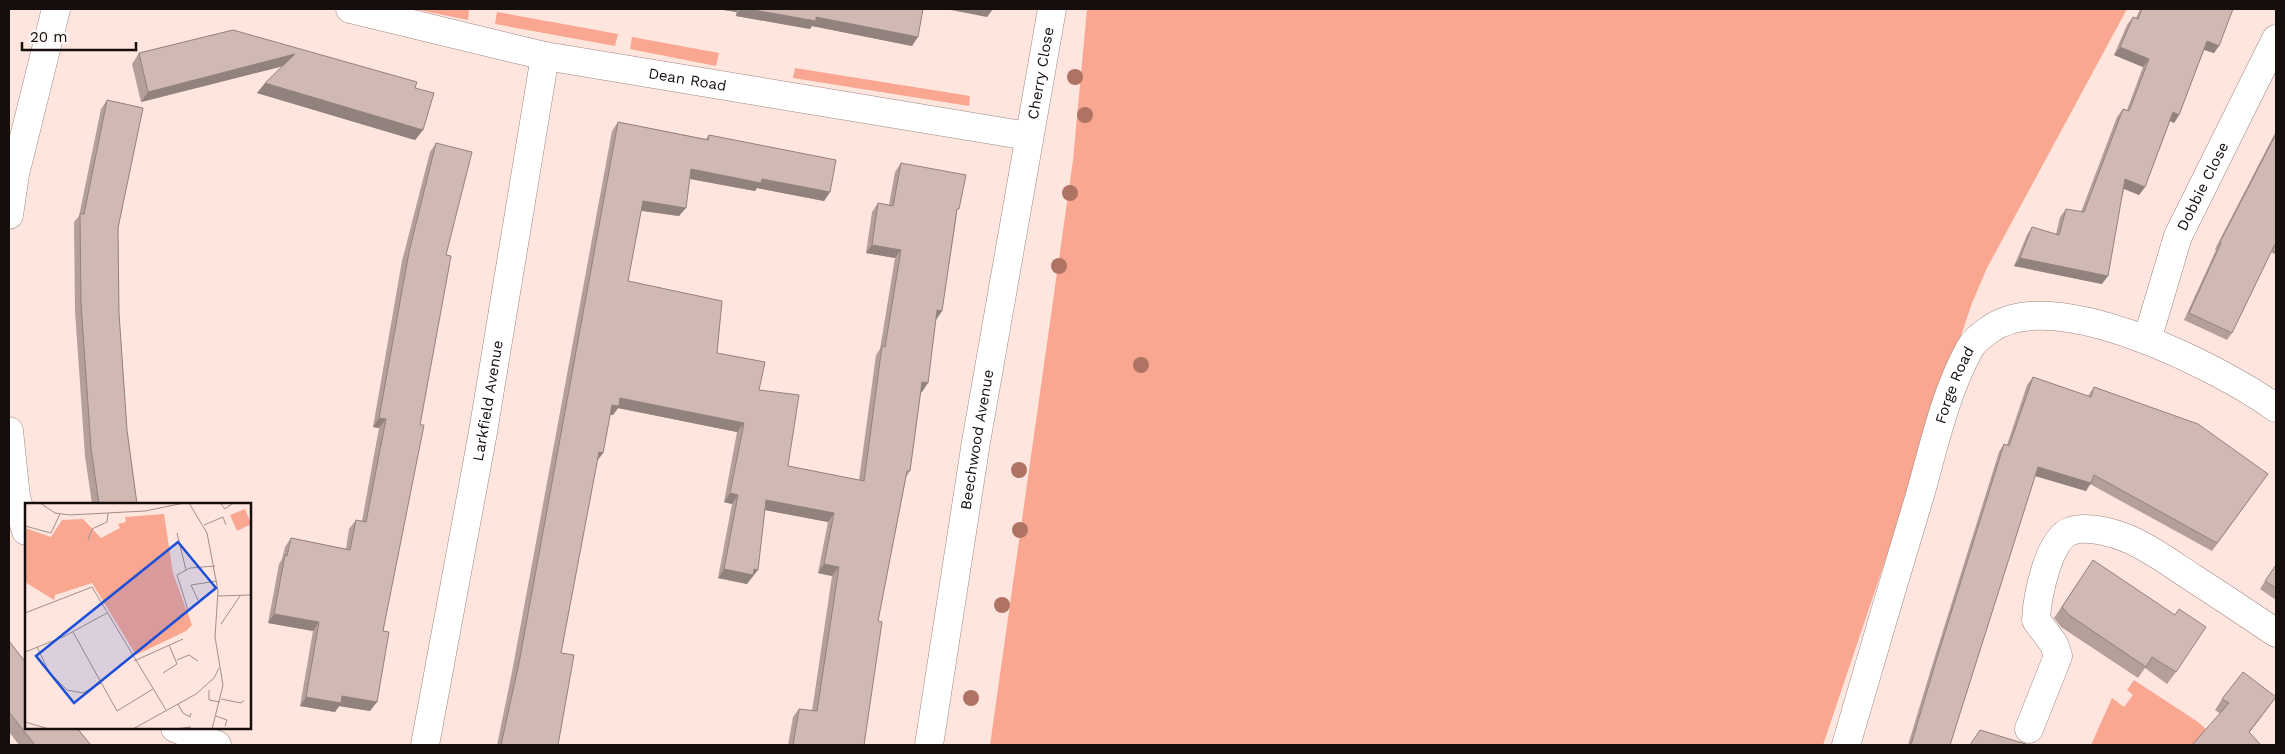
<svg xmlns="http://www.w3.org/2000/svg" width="2285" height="754" font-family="'Work Sans',sans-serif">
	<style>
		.green { fill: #f9a791 }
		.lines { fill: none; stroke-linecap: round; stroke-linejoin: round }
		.minor-casing { stroke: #9c8680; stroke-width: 29 }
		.minor { stroke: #fff; stroke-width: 28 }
		.tree { fill: #af7364 }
		.wall { fill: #b49f9a }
		.shaded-wall { fill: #92827d }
		.building { fill: #d1b9b3; stroke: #92827d }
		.labels { text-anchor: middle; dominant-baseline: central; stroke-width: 4.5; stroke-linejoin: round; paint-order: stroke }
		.street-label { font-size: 15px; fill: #160e0c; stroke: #fcf7f5 }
		.inset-road { fill: none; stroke: #a18f8a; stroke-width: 1 }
		.view { fill: #1d4ed8; fill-opacity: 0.15; stroke: #1d4ed8; stroke-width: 2.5 }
		.inset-edge { fill: none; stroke: #160e0c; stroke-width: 2.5 }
	</style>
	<rect width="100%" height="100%" fill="#fee5de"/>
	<!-- green -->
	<path class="green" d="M414,9H469L468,20Z
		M1087,9H2127L1987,268L1972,303L1823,745H990L1073,160Z
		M497,12L618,34L615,46L495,24Z
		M632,37L719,53L716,66L630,49Z
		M795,68L970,96L969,106L793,78Z
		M2134,680L2198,722L2207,730L2194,745H2091L2112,698L2124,707L2133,695L2127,690Z"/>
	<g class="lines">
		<defs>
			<g id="minor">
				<path id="s1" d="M350,9L545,56L1028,136"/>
				<path d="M9,215L15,174L56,9"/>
				<path id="s2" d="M2147,340L2178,236L2276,39"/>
				<path d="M9,431L16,497L26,531"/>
				<path d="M175,728L217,745"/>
				<path d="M2029,729L2058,656L2054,644L2036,620C2037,599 2048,538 2071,531C2088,525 2115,533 2131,540C2153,550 2173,565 2193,578C2221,596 2248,614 2276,633"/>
				<path id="s3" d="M425,745L483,432L545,56"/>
				<path id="s4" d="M929,745L976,442L1052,9"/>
				<path id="s5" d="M1846,745C1870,662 1895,578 1920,495C1934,446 1945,393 1970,348C1974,341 1983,334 1989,330C2053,282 2220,368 2276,408"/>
			</g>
		</defs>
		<!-- minor casing -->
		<use href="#minor" class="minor-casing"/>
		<!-- minor -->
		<use href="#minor" class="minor"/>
	</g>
	<!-- trees -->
	<g class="tree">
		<circle cx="1075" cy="77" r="8"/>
		<circle cx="1085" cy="115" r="8"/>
		<circle cx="1070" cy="193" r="8"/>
		<circle cx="1059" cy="266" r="8"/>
		<circle cx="1141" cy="365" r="8"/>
		<circle cx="1019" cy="470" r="8"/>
		<circle cx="1020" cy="530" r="8"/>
		<circle cx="1002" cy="605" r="8"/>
		<circle cx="971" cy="698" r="8"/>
	</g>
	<!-- wall -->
	<path class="wall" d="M717,9H923L912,46L812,26L810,29L736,16V12Z
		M2140,9H2233L2214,53L2204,50L2179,115L2174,123L2170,121L2145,187L2139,195L2124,189L2102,284L2014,266L2027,235L2032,227L2056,234L2060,217L2066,209L2081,212L2117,117L2123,109L2127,110L2143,67L2114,55L2127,25L2133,17L2136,18Z
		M233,30L415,88L423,130L415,140L257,93L283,66L141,102L132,64L139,53Z
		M107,100L118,228L119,313L127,430L137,504H92L85,456L75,311L74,222L79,216L101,109Z
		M618,122L706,139L709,135L830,192L824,201L757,188L755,191L690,179L679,216L641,211L628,281L717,353L759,390L788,466L859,480L876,355L880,349L895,258L866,253L872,212L878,203L889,205L895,172L901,163L957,213L942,311L936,319L922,392L921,391L910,471L906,477L878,621L864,745H788L793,717L799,709L812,711L832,576L818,573L828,522L765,510L751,578H750L747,584L718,578L732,504L724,502L737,432L618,408L613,415H610L603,453L597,461L561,653L558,745H497L512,672L612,131Z
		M2276,131V255L2271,252L2232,333L2227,340L2184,320L2216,250L2215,249Z
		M436,143L446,255L370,711L339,706L335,712L300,706L313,631L268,623L279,564L282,559L285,547L291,538L346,549L349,529L356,520L362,521L379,428L373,427L402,261L430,152Z
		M2033,377L2088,396L2094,387L2268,474L2212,551L2090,484L2086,491L2035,476L1950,745H1908L1931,669L1999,452L2004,444L2007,445L2027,385Z
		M2276,564V600L2260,589Z
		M2085,572L2176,672L2167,684L2145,668L2138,678L2061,627L2054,618Z
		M9,641L90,744L92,745H19L9,732Z
		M2276,697L2249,733L2215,710L2222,699Z"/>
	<!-- shaded-wall -->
	<path class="shaded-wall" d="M717,9H739L736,12Z
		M740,9H748L816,17L918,37L912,46L812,26L810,29L736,16Z
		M946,9H993L987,17Z
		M2207,41L2219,46L2214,53L2202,49Z
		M2120,47L2149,59L2143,67L2114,55Z
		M295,54L288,65L141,102L148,92Z
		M265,83L423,130L415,140L257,93Z
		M2173,112L2179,115L2174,123L2168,120Z
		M691,169L762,179L830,192L824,201L757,188L755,191L685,178Z
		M2125,179L2145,187L2139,195L2120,187Z
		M643,201L686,208L679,216L637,210Z
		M872,245L901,250L895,258L866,253Z
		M2020,258L2108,276L2102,284L2014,266Z
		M937,310L942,311L936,320Z
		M922,382L928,383L922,392L916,391Z
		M620,398L744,423L737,432L618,408L613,415L606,414L612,405Z
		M379,418L386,419L379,428L373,427Z
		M599,452L603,453L596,462Z
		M2038,467L2091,483L2086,491L2032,475Z
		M730,493L738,495L732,504L724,502Z
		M766,500L834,513L828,522L760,509Z
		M824,564L839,567L832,576L818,573Z
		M724,569H754L758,570L747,584L718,578Z
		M274,614L319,622L313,631L268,623Z
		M342,696L377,702L370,711L339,706L335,712L300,706L306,697Z
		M2276,697L2268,708L2241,743L2249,732Z"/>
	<!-- building -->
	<path class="building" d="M748,9H923L918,37L816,17V21Z
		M2142,9H2233L2219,46L2207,41L2179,115L2173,112L2145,187L2125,179L2108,276L2020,258L2032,227L2059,235L2066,209L2084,212L2123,109L2129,111L2149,59L2120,47L2133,17L2138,19Z
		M233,30L417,82L415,88L434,93L423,130L265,83L295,54L148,92L139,53Z
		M107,100L143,108L118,228L119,313L127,430L137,504H99L91,448L81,303L80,214H84Z
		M618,122L708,140L709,135L836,160L830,192L762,179L761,183L691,169L686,208L643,201L628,281L722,301L717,353L765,362L759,390L799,395L788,466L864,481L882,346L885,347L901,250L872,245L878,203L893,206L901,163L966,175L959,209H957L942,311L937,310L928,383L922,382L910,471H907L878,621L882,622L864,745H793L799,709L817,711L839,567L824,564L834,513L766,500L758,570L754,569L753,575L724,569L738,495L730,493L744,423L620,398L619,406L612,405L603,453L599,452L561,653L574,655L558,745H501L519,663Z
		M2276,134V244H2275L2232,333L2189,313L2221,243L2220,242Z
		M436,143L472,152L446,255L451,256L420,425H424L383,631L389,632L377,702L342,696L341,703L306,697L319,622L274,614L285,555L287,556L291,538L350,550L356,520L366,522L386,419L379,418L409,252Z
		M2033,377L2091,397L2094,387L2198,424L2268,474L2217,543L2094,475L2091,483L2038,467L1950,745H1911L1936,661L2004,444L2009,446Z
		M2093,560L2175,615L2179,609L2206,627L2176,672L2152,657L2146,667L2069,615L2062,607Z
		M2276,565V588L2265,581Z
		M9,641L26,663V728H77L90,744L92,745H35L9,712Z
		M2243,672L2276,697L2249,732L2261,745H2192L2229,703L2222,699Z
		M1980,730L2029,745H1970Z"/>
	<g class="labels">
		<!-- street labels -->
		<g class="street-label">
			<text stroke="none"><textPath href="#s4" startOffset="681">Cherry Close</textPath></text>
			<text stroke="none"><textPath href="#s1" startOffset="345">Dean Road</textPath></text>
			<text stroke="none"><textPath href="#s2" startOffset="164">Dobbie Close</textPath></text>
			<text stroke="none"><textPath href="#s5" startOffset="376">Forge Road</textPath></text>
			<text stroke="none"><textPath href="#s3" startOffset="350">Larkfield Avenue</textPath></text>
			<text stroke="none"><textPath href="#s4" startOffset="309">Beechwood Avenue</textPath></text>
		</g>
	</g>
	<!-- overview -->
	<g transform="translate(25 503)">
		<rect width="226" height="226" fill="#fee5de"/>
		<path d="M220,6L226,21L212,28L205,12ZM139,11L148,70L167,122L161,128L111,152L67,80L30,92L29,97L0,79V25L26,34L37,17L58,16L76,35L95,25L93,21L101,19L100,14Z" fill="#f9a791"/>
		<path class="inset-road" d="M15,0L30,10L44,12L120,8L159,0M164,0L182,30L193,88L190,134L198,182L187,226M195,0L200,6L208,0M179,22L198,14L201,22M0,23L26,30L35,11M152,30L161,67M63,37L67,26L82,19L83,10M193,93L227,92M173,97L166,82L192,78M163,107L152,72L165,65L190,63M0,110L67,84L141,207M196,121L215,93M48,129L92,208L128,186M12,144L24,169L42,187L58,190L76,180M0,149L38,134L82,110M152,157L164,152L173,158M109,158L158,136M138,170L152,161L144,142M184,187V197L195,199M196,196L216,200L219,197M153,201L158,210L165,214L166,210M191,213L202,217L200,223M0,219L24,226M108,226L171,191L189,175L194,165M150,226L166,224"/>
		<path class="view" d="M153,39L191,85L49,200L11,153Z"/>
		<rect width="226" height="226" class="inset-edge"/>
	</g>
	<!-- border -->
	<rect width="2285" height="754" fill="none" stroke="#160e0c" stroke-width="20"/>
	<!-- scale -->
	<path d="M22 42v8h114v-8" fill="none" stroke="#160e0c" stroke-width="2.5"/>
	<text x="30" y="42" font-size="15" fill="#160e0c" stroke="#fcf7f5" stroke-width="4" paint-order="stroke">20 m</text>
</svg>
